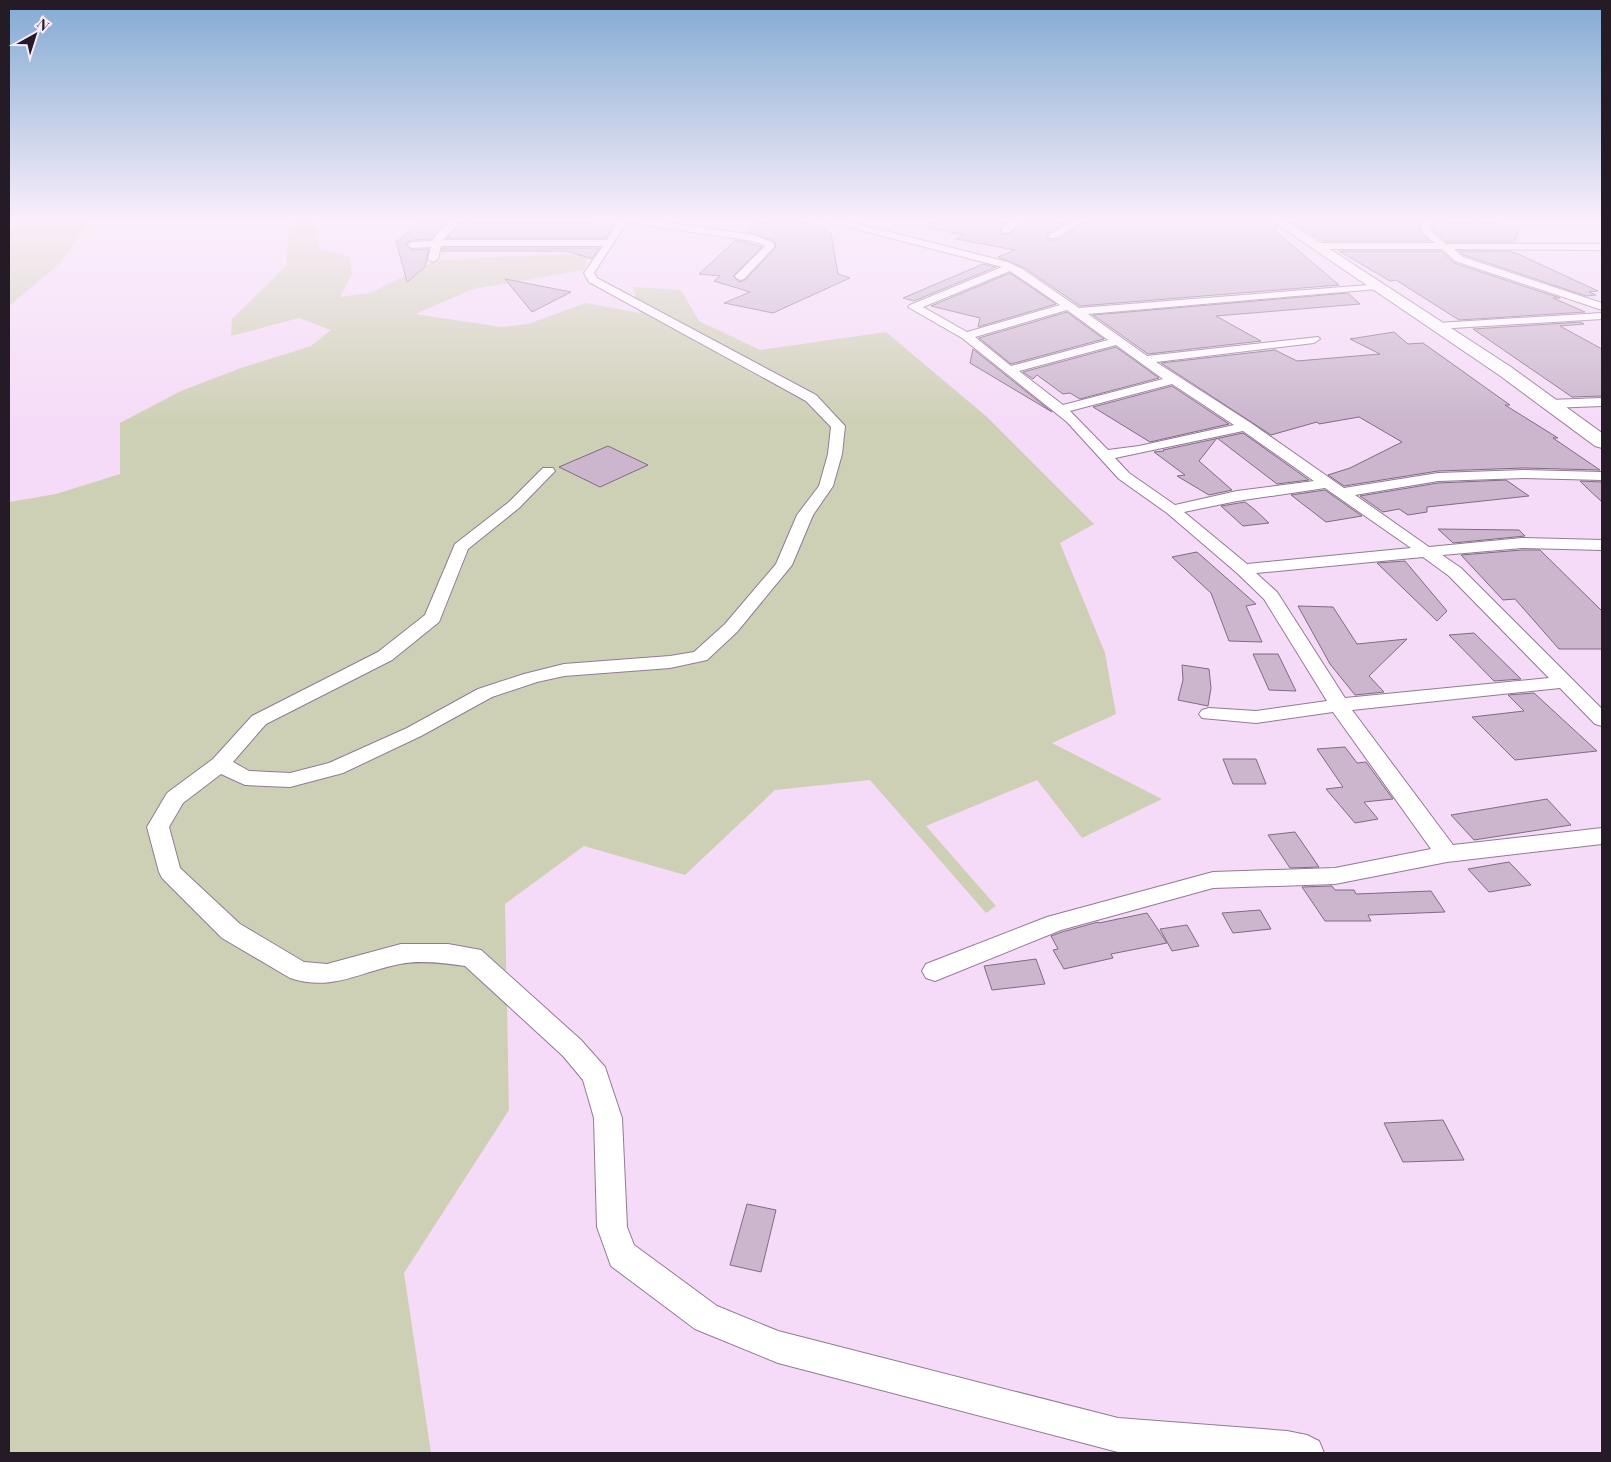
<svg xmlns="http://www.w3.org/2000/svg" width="1611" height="1462" font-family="'Playfair Display',serif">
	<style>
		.green { fill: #ced0b5 }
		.building { fill: #cbb6cd; stroke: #816a83 }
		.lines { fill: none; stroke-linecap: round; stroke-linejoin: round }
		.street-casing { stroke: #927a94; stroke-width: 2 }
		.highway-casing { stroke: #927a94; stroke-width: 2 }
		.street { fill: #fff; fill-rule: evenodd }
		.highway { fill: #fff; fill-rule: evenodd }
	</style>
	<rect width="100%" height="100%" fill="#f5dbf7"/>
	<!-- green -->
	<path class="green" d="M9,218H92L59,264L9,306Z
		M290,218H316L318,249L349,256L352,274L340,297L370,293L435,261L498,257L588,254L584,270L473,289L415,314L501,327L528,324L586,303L640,313L633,287L681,290L699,321L760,350L886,332L987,417L1094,524L1060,543L1105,653L1116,714L1052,743L1162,799L1082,838L1037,780L926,826L996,906L986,913L870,780L775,790L685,875L584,846L505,904L509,1110L404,1273L431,1453H9V502L56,494L120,474V423L181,391L241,368L311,346L331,330L299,318L231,336L232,319L286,266Z"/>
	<!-- building -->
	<path class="building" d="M761,218H797L831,233L838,274L850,278L773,313L724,303L750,292L714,281L720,276L699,274L736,240L762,247L733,276L739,282L745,280L776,247L775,241L746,232Z
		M929,218H1013L1001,228L1000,233L1002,235L1009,234L1029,218H1074L1047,234V237L1050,240H1057L1090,218H1266L1277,226L1274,230L1339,285L1080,306L1025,268L998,257L1015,250L956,239L964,235L929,228Z
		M1285,218H1414L1418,221L1422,234L1430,241H1323Z
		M464,220L473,223L589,224L588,227L613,226L606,238H447Z
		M1466,220L1519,227L1515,242H1447L1434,231L1432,221L1469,223Z
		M418,221H448L432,239L412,240L405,244L412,250L429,249L425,267L407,282L396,241L399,240Z
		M442,248H599L592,259L567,251H442Z
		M1339,251H1441L1454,263L1560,298H1553L1585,312L1459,320L1396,280L1390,281Z
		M1459,251H1512V253H1516L1598,291L1589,292L1596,295L1586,296L1464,255Z
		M983,264L996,267L914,301L903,298Z
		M1010,273L1056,304L978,327L980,318L931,306Z
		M505,279L571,292L532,312Z
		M1348,293L1360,304L1216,316L1261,341L1148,354L1093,315Z
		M1067,312L1104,339L1011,364L979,338Z
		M1581,322L1584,324L1560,326L1602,349V396L1572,397L1473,329Z
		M1394,332L1408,344L1423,343L1510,405H1505L1558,438H1553L1600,470L1524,468L1438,471L1344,486L1328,475L1350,468L1402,442L1359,417L1319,424L1317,422L1271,435L1161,363L1275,350L1297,361L1380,354L1350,339Z
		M1116,347L1159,378L1080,399L1070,393L1063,394L1037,375L1033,379L1023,372Z
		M973,349L1052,412L970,363Z
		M1172,386L1229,424L1150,442L1093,407Z
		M1243,433L1309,480L1277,484L1217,438L1199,461L1232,490L1209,495L1177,476L1185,475L1154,452L1164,451L1163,450Z
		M608,446L648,465L600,487L559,467Z
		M1506,480L1529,496L1427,507V512L1408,515L1399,509L1383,512L1360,496L1438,483Z
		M1580,481L1602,482V502L1586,487Z
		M1325,490L1362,516L1326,522L1291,495Z
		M1245,502L1254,509L1269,523L1243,526L1221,506Z
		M1438,529L1519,530L1525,536L1453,543Z
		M1522,550H1540L1602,611V649H1559L1515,599L1503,600L1461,555Z
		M1197,552L1256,604L1246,606L1262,642L1229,641L1211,593L1172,557Z
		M1405,561L1447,611L1437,621L1377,563Z
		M1298,606L1333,607L1357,644L1407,639L1369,676L1384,692L1355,695L1330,664Z
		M1474,633L1521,679L1494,681L1449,635Z
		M1253,654H1278L1296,691L1269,690Z
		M1182,665L1209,669L1211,688L1208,706L1178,700L1183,680Z
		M1534,693L1597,751L1515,760L1472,717L1524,711L1508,695Z
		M1345,747L1357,763L1366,762L1393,799L1364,802L1378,819L1355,823L1326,789L1343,787L1317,749Z
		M1223,759H1256L1266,784H1233Z
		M1547,799L1571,825L1474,840L1451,815Z
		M1295,832L1319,867L1290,868L1268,835Z
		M1509,862L1531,885L1489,892L1468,869Z
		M1332,886L1335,890H1354L1356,894L1431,891L1445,912L1368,915L1371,921H1325L1302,887Z
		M1260,910L1271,929L1233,933L1222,913Z
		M1147,913L1167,943L1111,954L1113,958L1064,969L1053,950L1058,949L1051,936L1062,932L1098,922L1099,923Z
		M1187,925L1199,946L1172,951L1160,929Z
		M1036,959L1045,984L992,990L984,966Z
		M1443,1120L1464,1160L1403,1162L1384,1123Z
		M747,1204L776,1210L761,1272L730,1265Z"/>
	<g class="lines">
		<defs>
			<path id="street" d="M453,218H463L443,240H607L618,222L473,221L468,218H635L754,235L774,243V247L744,279L740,280L735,277L736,275L765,246L752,241L627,222L594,273L597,278L816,395L845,426L842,454L833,486L813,515L792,565L737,632L707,660L670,668L564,676L537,682L492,697L421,736L343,773L290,787L245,785L221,774L183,803L169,827L180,868L240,924L304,962L327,964L401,944H448L481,950L581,1040L605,1067L622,1118L627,1227L634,1245L717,1306L778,1331L1118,1418L1287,1431L1307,1435L1319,1441L1324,1453L1118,1452L778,1363L695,1329L611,1266L597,1227L594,1118L583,1080L563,1056L465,966C445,963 420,960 400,964C359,972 332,992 290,978L222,938L162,878L159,872L147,827L167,793L213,759L252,716L378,652L425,615L455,544L509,502L543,468H553L555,471L519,508L468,549L439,622L392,660L266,724L233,762L249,771L290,773L329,763L407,728L478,689L524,674L564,664L670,656L694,652L725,624L776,564L797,515L819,486L828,454L831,427L806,401L589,282L584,273L603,246H441L438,259L433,262L428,259L431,247L412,248L407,245L412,242L433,241L436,235Z
				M819,218H834L1008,262L1024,270L1079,308L1381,284L1382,286L1377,289L1088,314L1147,356L1318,337L1320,339L1314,343L1156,362L1251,423L1344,488L1438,473L1524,470L1602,472V480L1524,478L1438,481L1355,495L1429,547L1522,538L1602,540V550L1522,548L1442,555L1461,568L1602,709V726L1595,724L1560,688L1352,710L1453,845L1602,828V844L1447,862L1335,884L1213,888L1061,930L935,981L926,978L922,971L926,964L1047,917L1213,872L1335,868L1431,849L1333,712L1256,723L1202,718L1199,714L1202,710L1209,708L1256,711L1327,701L1264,599L1237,573L1167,513L1119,479L1067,422L962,338L908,307L910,305L1002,267L821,220ZM1010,271L1060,305L967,332L923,307ZM1067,310L1108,340L1011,366L975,337ZM1116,345L1163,379L1063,405L1019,371ZM1172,384L1234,425L1139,446L1108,450L1070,411ZM1243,431L1314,481L1237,491L1175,505L1129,473L1115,458ZM1325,488L1411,548L1247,564L1184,512L1237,501ZM1423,557L1449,576L1549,678L1345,698L1277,592L1256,573Z
				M1016,218H1027L1008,233H1002V229Z
				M1077,218H1088L1056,238H1050L1048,236Z
				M1419,218H1429L1432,232L1446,244H1602V250L1454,249L1463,257L1602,303V310L1455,261L1442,249H1316L1311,246L1316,243H1435L1423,233Z
				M1602,313V319L1437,329L1431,326L1437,323Z
				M1602,398V406L1550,408L1543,404L1550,400Z"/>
			<path id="highway" d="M1268,218H1282L1511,367L1602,433V448L1595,446L1499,375Z"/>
		</defs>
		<!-- street casing -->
		<use href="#street" class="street-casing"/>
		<!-- highway casing -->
		<use href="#highway" class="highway-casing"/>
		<!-- street -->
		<use href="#street" class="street"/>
		<!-- highway -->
		<use href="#highway" class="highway"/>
	</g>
	<!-- sky -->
	<linearGradient id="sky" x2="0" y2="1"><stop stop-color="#82aad2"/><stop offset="0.52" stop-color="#faeffb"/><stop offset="1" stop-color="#faeffb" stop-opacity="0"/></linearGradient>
	<rect width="1611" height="423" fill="url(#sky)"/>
	<!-- border -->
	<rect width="1611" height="1462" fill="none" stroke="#251b26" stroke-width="20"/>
	<!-- north arrow -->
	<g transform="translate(35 35) rotate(39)" stroke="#fbecfd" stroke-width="4" paint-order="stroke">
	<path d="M0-4L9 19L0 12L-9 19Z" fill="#251b26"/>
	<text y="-8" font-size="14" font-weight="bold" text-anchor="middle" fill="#251b26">N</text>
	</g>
</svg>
